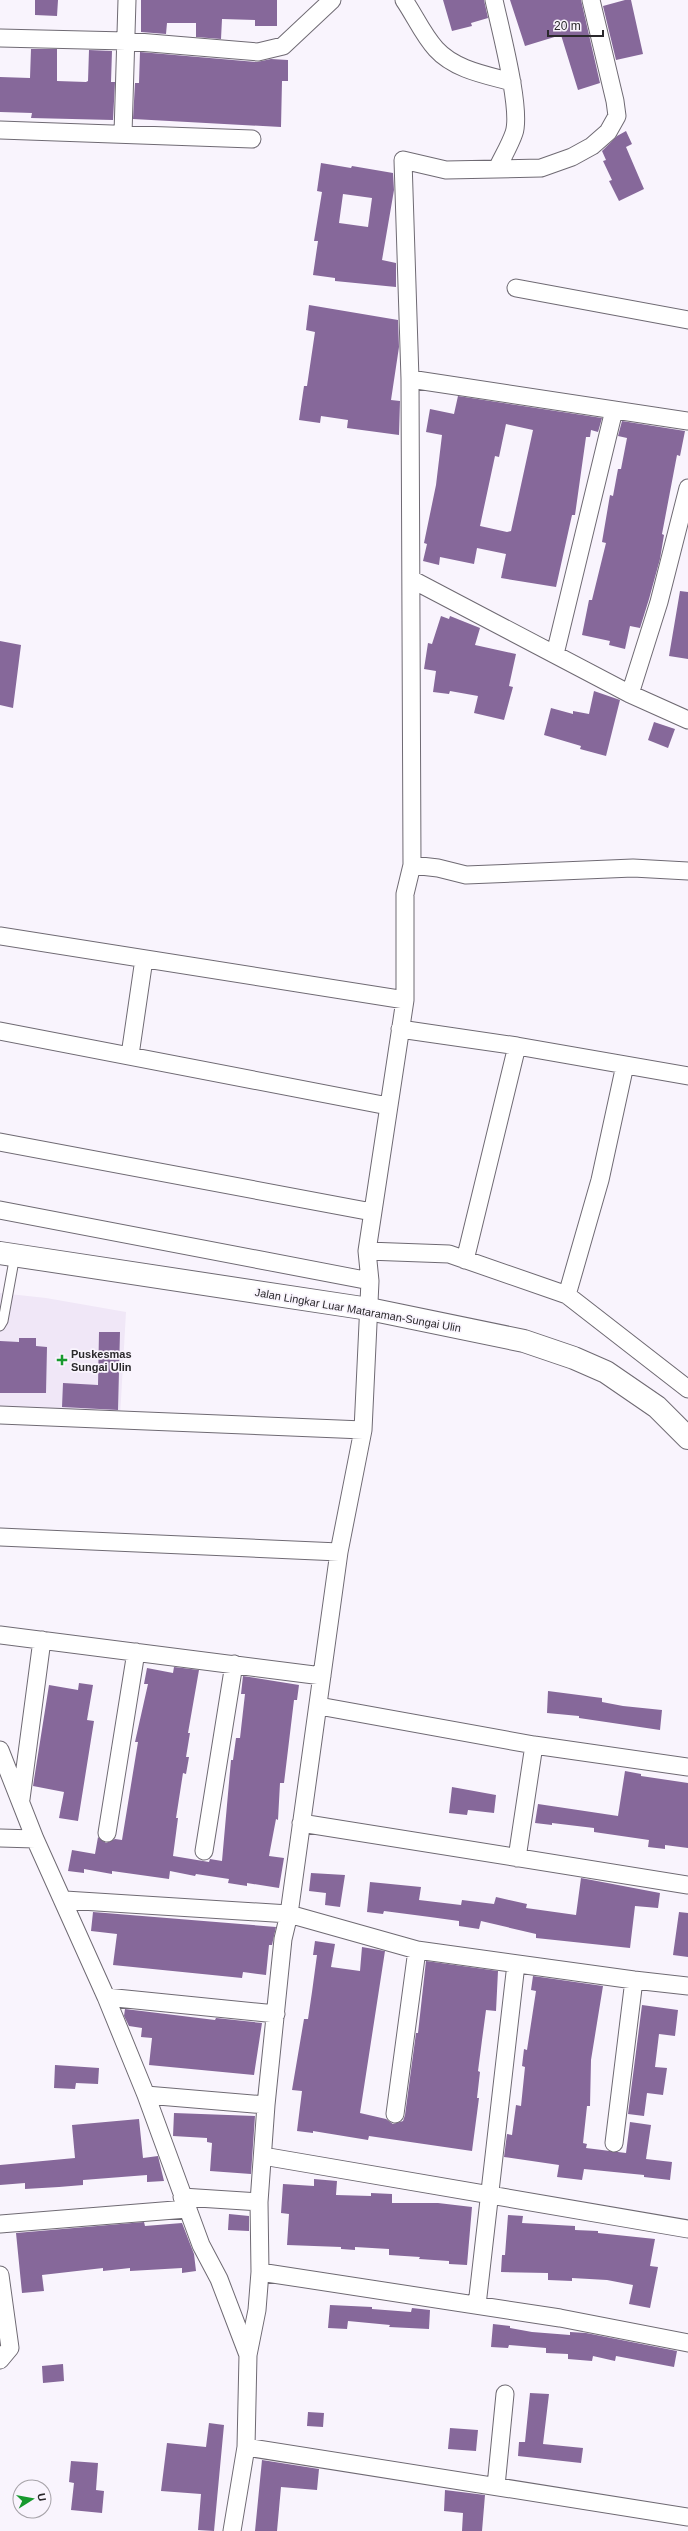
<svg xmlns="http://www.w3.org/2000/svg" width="688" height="2531" font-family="Arial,sans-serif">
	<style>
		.built { fill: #f0e7f7 }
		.building { fill: #86689a; fill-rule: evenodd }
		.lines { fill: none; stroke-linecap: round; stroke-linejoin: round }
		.service-casing { stroke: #6f6a73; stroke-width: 11 }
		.minor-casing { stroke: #6f6a73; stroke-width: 19 }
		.primary-casing { stroke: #6f6a73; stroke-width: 24 }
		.service { stroke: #fff; stroke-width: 9 }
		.minor { stroke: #fff; stroke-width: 17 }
		.primary { stroke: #fff; stroke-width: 22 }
		.poi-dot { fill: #17992e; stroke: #f9f4fd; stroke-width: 1.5 }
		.labels { text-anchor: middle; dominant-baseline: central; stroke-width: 3.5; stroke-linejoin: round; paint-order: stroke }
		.street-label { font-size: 11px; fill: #2b292c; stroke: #f9f4fd }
		.poi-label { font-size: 11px; font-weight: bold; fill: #2b292c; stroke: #f9f4fd; text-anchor: start }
	</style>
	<rect width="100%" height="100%" fill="#f9f4fd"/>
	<!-- built -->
	<path class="built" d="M0,1293L46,1298L126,1312L120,1417L0,1408Z"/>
	<!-- building -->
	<path class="building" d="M35,0H58L57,16L35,15Z
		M141,0H277V26H255V20L222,19L221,39L196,37V23H167L166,34L141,32Z
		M443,0H484L488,18L471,23L472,26L452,31Z
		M510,0H581L600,83L578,90L561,35L525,46Z
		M625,0H631L643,54L616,60L603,6Z
		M31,49H57V81L86,82L88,81L89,50L112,51L111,82H115L113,120L31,118L32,113L0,112V77L30,78Z
		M140,52L257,62L271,59L288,60V81H282L281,127L133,119L135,83H139Z
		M626,131L632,144L626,147L644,189L619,201L609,181L612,180L603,161L606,160L602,151L617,136Z
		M321,163L351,168L352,166L393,173L394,190L382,260L396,263V287L335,281V278L313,275L318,241H314L322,192L317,191ZM343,194L372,198L368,227L339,223Z
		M309,305L398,320L399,347L391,400L400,401L399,435L347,428L348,420L321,416L320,423L299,420L304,386H307L315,332L306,330Z
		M458,396L602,418L598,432L591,430L590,437H586L575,515H572L556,587L501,578L506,554L477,548L474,564L440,557L439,565L423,561L427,544L424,543L436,485L442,435L426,432L430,409L454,414ZM506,424L533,430L511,531L507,532L480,526L495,456L499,457Z
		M622,421L685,431L680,456L677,455L662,534L664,535L660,559L649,599L640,628L630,626L625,649L609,645L610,641L582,635L589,600H592L606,543L602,542L610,495L613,496L618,469H621L627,438L618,436Z
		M680,591L688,592V659L669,656Z
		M441,616L449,619L450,616L480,628L475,645L516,654L509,686L513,687L504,720L474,713L478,696L450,691L449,694L433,692L436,671L424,669L428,643L432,644Z
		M0,641L21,645L13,708L0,705Z
		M594,691L620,700L606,756L580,749L581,746L544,735L551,708L573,714V711L589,714Z
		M654,722L675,729L668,748L648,740Z
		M99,1332H120L118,1410L62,1407L63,1383L98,1385Z
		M19,1338H36V1346L47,1347L46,1393H0V1341L19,1342Z
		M174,1667L199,1670L188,1733H190L186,1757H189L186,1774L183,1773L176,1818H178L173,1856L209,1862L210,1859L222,1861L231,1760H233L236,1738H240L245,1694H241L243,1676L299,1685L297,1700H294L284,1783H280L278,1820L276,1819L269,1856L284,1858L279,1888L247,1883V1886L228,1883L229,1879L196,1874L195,1876L170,1871L169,1879L112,1871V1874L84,1869V1873L68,1871L72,1850L95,1854L98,1837L106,1843L115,1839L122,1840L138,1742H135L148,1684H144L147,1668L173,1673Z
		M79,1683L93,1685L87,1720L94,1721L78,1821L59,1818L64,1792L33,1786L49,1685L78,1690Z
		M548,1691L602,1698V1702L623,1706L662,1710L660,1730L579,1718V1716L547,1713Z
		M625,1771L641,1774V1776L688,1783V1848L665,1845V1849L648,1847L649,1840L594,1832V1828L552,1823V1825L535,1823L538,1804L618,1816Z
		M452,1787L496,1795L494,1813L468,1810L467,1815L449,1813Z
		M311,1873L345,1875L340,1907L325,1905L326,1893L309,1891Z
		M581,1878L660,1893L658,1908L635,1906L630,1948L536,1938V1934L481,1921L479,1929L459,1926V1921L430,1917L384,1911L383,1914L367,1912L370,1882L421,1887L419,1900L461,1905L462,1900L494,1904L496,1897L527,1904L526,1908L576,1915Z
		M93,1912L276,1927L272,1945H269L266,1975L243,1972L242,1978L113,1965L117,1934L91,1931Z
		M679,1912L688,1913V1957L673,1955Z
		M315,1941L335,1944L331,1967L360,1971L362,1947L385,1951L360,2113L386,2119L393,2124L403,2121L405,2115L416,2033H418L426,1961L498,1971L496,2011L486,2010L482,2040L478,2071L480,2072L477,2098H479L472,2151L369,2136L368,2140L313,2131V2133L297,2131L302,2091L292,2090L304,2019H308L312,1992L317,1955H313Z
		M533,1976L603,1986L591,2060L590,2106H587L583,2143L587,2144L586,2148L626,2153L630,2122L651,2125L646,2159L672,2162L670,2180L644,2177V2175L584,2169L582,2180L557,2177L559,2165L504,2157L507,2134L512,2135L516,2105L521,2106L525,2067L522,2066L524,2049L527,2050L536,1991L531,1990Z
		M642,2005L678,2010L675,2036L659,2034L655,2067L667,2068L663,2095L647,2093L644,2116L628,2114Z
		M125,2009L215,2020L216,2018L262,2023L254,2075L149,2065L152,2038L141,2037L142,2028L129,2026L124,2016Z
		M55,2065L99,2068L98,2084L76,2083L75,2089L54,2088Z
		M174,2113L255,2116L251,2174L210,2171L212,2143L207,2142V2138L173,2136Z
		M139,2119L143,2158L158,2156L164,2181L147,2182V2175L83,2180V2185L59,2187L25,2189V2183L0,2185V2165L75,2158L72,2125Z
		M314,2179L337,2181L336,2195L371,2196V2193L392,2194V2203H438L472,2207L467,2265L449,2264V2261L419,2259L420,2257L389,2255V2249L355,2247V2250L341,2249V2247L287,2245L289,2214L281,2213L283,2184L314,2186Z
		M229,2214L249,2216V2231L228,2230Z
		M508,2215L523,2216L522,2223L575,2226V2230L598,2231V2233L655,2239L650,2266L658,2267L650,2308L629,2304L633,2285L607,2280L572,2278V2281L548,2280V2273L501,2272L502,2255H505Z
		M144,2222L145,2226L182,2223L194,2254L196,2271L182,2273V2268L130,2271V2268L103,2271V2268L42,2275L44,2291L22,2293L16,2233Z
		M330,2305L372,2307V2309L411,2312L412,2308L430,2310L429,2329L389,2327L390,2325L348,2321L347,2329L328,2328Z
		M493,2324L510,2326V2328L532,2332L570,2335V2332L586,2333L677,2351L674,2367L616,2356L615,2361L593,2356L592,2361L568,2359V2354L546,2353V2348L509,2345L508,2348L491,2347Z
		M63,2364L64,2381L43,2383L42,2366Z
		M530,2393L549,2394L543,2444L583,2448L581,2463L518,2456L519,2442H525Z
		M308,2412L324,2413L323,2427L307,2426Z
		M209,2423L224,2425L214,2531L198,2530L201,2494L161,2491L167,2443L206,2447Z
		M450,2428L478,2430L476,2451L448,2449Z
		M262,2460L319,2469L317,2490L281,2487L277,2531H255Z
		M71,2461L98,2463L96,2490L104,2491L102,2513L71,2510L74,2483L69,2482Z
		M445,2490L485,2495L482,2531H462L463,2513L444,2511Z"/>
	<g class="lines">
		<defs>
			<path id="service" d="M0,1326L3,1321L15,1255"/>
			<path id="minor" d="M404,0C415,16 423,35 436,49C455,70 487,75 512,82
				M494,0C500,28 522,110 514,133C510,145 502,158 497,169
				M0,38L126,41L258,52L283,46L332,0
				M0,130L252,139
				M123,134L127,0
				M516,288L688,320
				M410,379L688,421
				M411,579L630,694L688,720
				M555,654L614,410
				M630,694L659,602L688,488
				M412,865L410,379L403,160L446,170L541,168L572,157L592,146L608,132L617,116L615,101L591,0
				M0,936L405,1000
				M400,1029L517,1046L688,1076
				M0,1031L388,1106
				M130,1055L144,959
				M0,1142L372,1212
				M0,1210L370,1281
				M367,1251L449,1254L567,1295L688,1389
				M465,1260L517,1046
				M567,1295L600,1180L625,1065
				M0,1415L363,1430
				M0,1537L339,1552
				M0,1635L322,1676
				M319,1706L534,1745L688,1767
				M0,1750L35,1839L106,1997L146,2095L201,2245L219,2279L248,2355
				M21,1799L42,1640
				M301,1823L688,1885
				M107,1833L136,1652
				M0,1838L35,1839
				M204,1851L234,1664
				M517,1858L534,1745
				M65,1900L289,1914L417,1950L634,1980L688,1986
				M106,1997L276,2014
				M146,2095L266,2105
				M395,2114L417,1950
				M614,2143L634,1980
				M263,2156L688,2229
				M182,2197L259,2202
				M0,2224L187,2209
				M260,2272L560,2318L688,2343
				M0,2275L10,2348L0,2360
				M477,2305L516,1964
				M246,2447L688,2517
				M496,2486L505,2394
				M232,2531L246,2447L248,2355L257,2310L260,2272L259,2202L266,2105L283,1939L289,1914L339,1552L363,1430L370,1281L367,1251L405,1000V894L412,865L438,868L466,875L633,868L688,871"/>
			<path id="primary" d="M0,1253L369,1309L524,1341L574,1358L606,1372L657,1407L688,1438"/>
		</defs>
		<!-- service casing -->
		<use href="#service" class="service-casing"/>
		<!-- minor casing -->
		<use href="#minor" class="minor-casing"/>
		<!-- primary casing -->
		<use href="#primary" class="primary-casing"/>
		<!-- service -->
		<use href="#service" class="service"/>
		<!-- minor -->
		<use href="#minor" class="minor"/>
		<!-- primary -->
		<use href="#primary" class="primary"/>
	</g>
	<!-- markers -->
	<path class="poi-dot" d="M60 1354h4v4h4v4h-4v4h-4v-4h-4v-4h4z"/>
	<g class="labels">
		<!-- street labels -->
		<g class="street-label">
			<text transform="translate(358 1310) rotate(10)">Jalan Lingkar Luar Mataraman-Sungai Ulin</text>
		</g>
		<!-- poi labels -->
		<g class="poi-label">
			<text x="71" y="1354">Puskesmas<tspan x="71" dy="13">Sungai Ulin</tspan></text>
		</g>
	</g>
	<!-- north arrow -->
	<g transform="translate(32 2499) rotate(79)"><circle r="19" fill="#f9f4fd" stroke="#a7a3a9"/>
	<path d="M0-3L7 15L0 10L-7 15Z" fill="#17992e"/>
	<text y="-6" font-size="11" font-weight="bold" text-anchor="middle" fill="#2b292c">U</text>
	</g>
	<!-- scale -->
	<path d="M548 30v6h55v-6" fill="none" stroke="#2b292c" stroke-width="2"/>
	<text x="554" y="30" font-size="12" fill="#2b292c" stroke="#f9f4fd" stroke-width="3" paint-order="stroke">20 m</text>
</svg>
